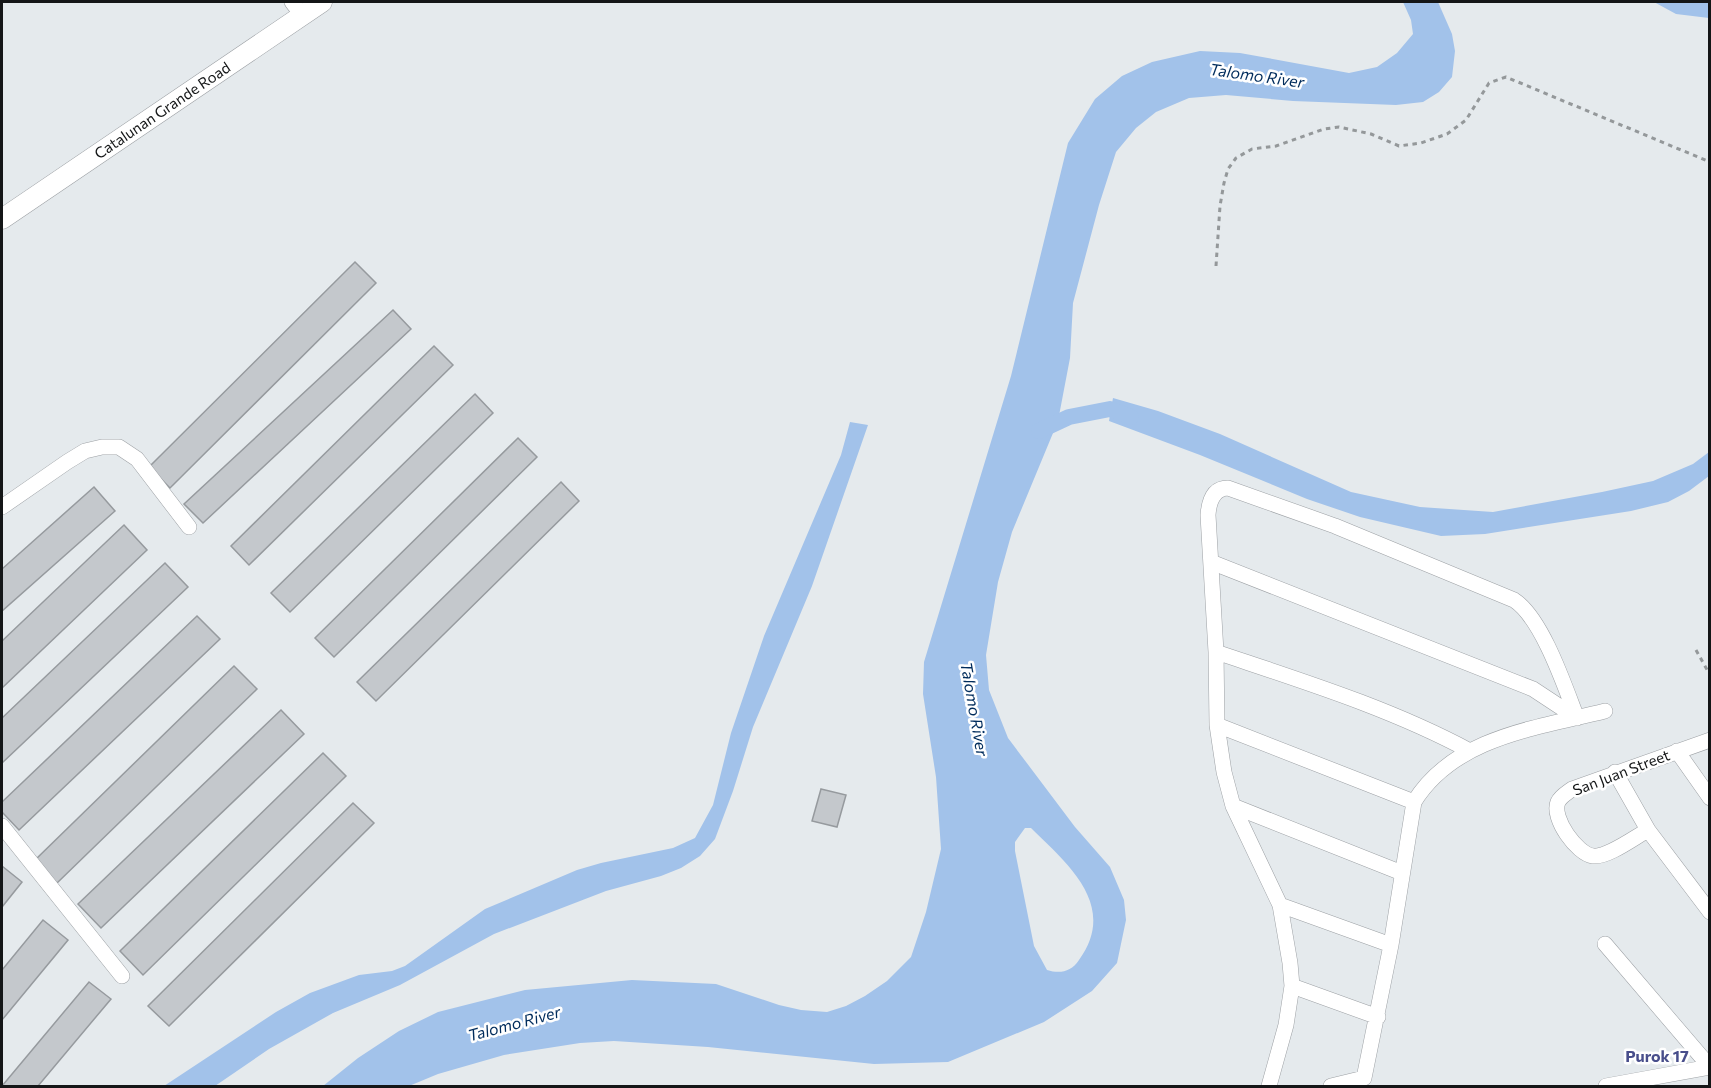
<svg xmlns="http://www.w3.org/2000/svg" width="1711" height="1088" font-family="Commissioner,sans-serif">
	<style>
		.water { fill: #a2c2ea; fill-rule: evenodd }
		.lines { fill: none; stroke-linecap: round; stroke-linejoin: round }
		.canal { stroke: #a2c2ea; stroke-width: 16 }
		.building { fill: #c4c8cc; stroke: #969a9e; stroke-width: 1.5 }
		.minor-casing { stroke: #9da1a5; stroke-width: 16 }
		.major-casing { stroke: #9da1a5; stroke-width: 21 }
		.path { stroke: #94989a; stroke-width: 3; stroke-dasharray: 4.5 4.5; stroke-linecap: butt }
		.minor { stroke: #fff; stroke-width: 15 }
		.major { stroke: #fff; stroke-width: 20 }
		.labels { text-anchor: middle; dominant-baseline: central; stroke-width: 5; stroke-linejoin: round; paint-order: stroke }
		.street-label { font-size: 15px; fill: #141617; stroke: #fff }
		.water-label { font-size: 16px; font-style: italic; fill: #002c5c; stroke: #fff }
		.neighbourhood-label { font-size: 16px; font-weight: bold; fill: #484e8b; stroke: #fff }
	</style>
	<rect width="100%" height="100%" fill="#e5eaed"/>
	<!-- water -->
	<path class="water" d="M1403,2H1438L1452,34L1455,51L1452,77L1439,92L1423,102L1396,105L1293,101L1226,95L1189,98L1156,112L1136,128L1116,152L1099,205L1073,303L1070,358L1058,421L1012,532L998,582L986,655L989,690L1008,738L1075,827L1110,867L1124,900L1126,920L1117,963L1092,991L1044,1022L948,1062L874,1064L708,1047L614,1041L580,1043L504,1055L438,1074L409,1086H323L358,1058L399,1031L438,1012L525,990L632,980L716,984L779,1005L801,1010L827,1012L846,1006L865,996L887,981L911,957L926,912L941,849L936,777L923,694L924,662L1011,376L1068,143L1095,99L1122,76L1152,62L1200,51L1240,53L1349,73L1377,67L1397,53L1413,34L1411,20ZM1025,828H1031C1069,865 1118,906 1079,960C1071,972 1060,974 1047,970L1034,946L1015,851V842Z
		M1654,2H1709V18L1676,14Z
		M1113,398L1158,411L1220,434L1351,492L1420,507L1493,512L1602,492L1653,481L1693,464L1709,452V476L1689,491L1668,502L1631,511L1485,534L1441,536L1360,517L1307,499L1200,455L1109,421Z
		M850,422L868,425L812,586L753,727L733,791L715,839L700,856L681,868L661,876L606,891L494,934L400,985L333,1013L269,1049L215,1086H164L276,1012L310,993L359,975L392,971L405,966L485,909L577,870L601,863L673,848L695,838L713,805L731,733L764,636L841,455Z"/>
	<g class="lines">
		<!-- canal -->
		<path class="canal" d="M1039,431L1069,417L1110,409L1131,417"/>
	</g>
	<!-- building -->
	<path class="building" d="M355,262L376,283L170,488L149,467Z
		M393,310L411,329L203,523L184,504Z
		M434,346L453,365L249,565L231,546Z
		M475,394L493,413L290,612L271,593Z
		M518,438L537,457L334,657L315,638Z
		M561,482L579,501L376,701L357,682Z
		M94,487L115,511L2,611V569Z
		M124,525L147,550L2,688V641Z
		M165,563L188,587L2,763V718Z
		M197,616L220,639L19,830L2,812V802Z
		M234,666L257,689L56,884L34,861Z
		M281,710L304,734L101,928L78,904Z
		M323,753L346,776L143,975L120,951Z
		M821,789L846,795L837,827L812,821Z
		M353,803L374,823L169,1026L148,1006Z
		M2,866L22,882L2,907Z
		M43,920L68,940L2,1020V970Z
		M89,982L111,999L38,1086H2Z"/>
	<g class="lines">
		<defs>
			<path id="minor" d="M292,2L302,15
				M2,507L67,462L85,451L102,447H119L137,459L189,527
				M1211,562L1533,689L1577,718
				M1216,652C1302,681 1390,708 1470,751
				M1217,725L1414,802
				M1677,751L1710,798
				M1615,772L1648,830L1710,912
				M1233,806L1402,873
				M2,826L122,976
				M1648,830C1635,837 1607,858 1593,856C1577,854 1551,818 1558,802C1561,796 1567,793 1572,789L1710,740
				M1280,905L1391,945
				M1605,944L1710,1067L1606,1086
				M1292,986L1378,1017
				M1269,1086L1286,1025L1292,986L1290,963L1280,905L1233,806L1224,772L1217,725L1216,652L1208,515C1209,502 1213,488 1228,488L1335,526L1514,600C1542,618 1565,687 1577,718
				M1331,1086L1364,1078L1391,945L1414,802C1454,737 1537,728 1605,711"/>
			<path id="major" d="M2,219L322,2"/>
		</defs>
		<!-- minor casing -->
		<use href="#minor" class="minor-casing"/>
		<!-- major casing -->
		<use href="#major" class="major-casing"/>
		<!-- path -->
		<path class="path" d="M1216,266L1220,206L1224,183L1228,169L1236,158L1252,149L1276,146L1324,129L1339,127L1371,134L1399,146L1421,143L1447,134L1466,120L1489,83L1506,77L1710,162
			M1696,650L1710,675"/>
		<!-- minor -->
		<use href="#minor" class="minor"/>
		<!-- major -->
		<use href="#major" class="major"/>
	</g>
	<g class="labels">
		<!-- street labels -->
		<g class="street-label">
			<text transform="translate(162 110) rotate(-34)">Catalunan Grande Road</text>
			<text transform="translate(1621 772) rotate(-21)">San Juan Street</text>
		</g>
		<!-- water labels -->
		<g class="water-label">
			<text transform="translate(1257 75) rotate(8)">Talomo River</text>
			<text transform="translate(975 709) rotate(80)">Talomo River</text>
			<text transform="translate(514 1023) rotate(-15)">Talomo River</text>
		</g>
		<!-- neighbourhood labels -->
		<g class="neighbourhood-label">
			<text x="1657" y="1055">Purok 17</text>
		</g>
	</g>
	<!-- border -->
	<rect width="1711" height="1088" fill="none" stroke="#141617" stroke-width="6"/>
</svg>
